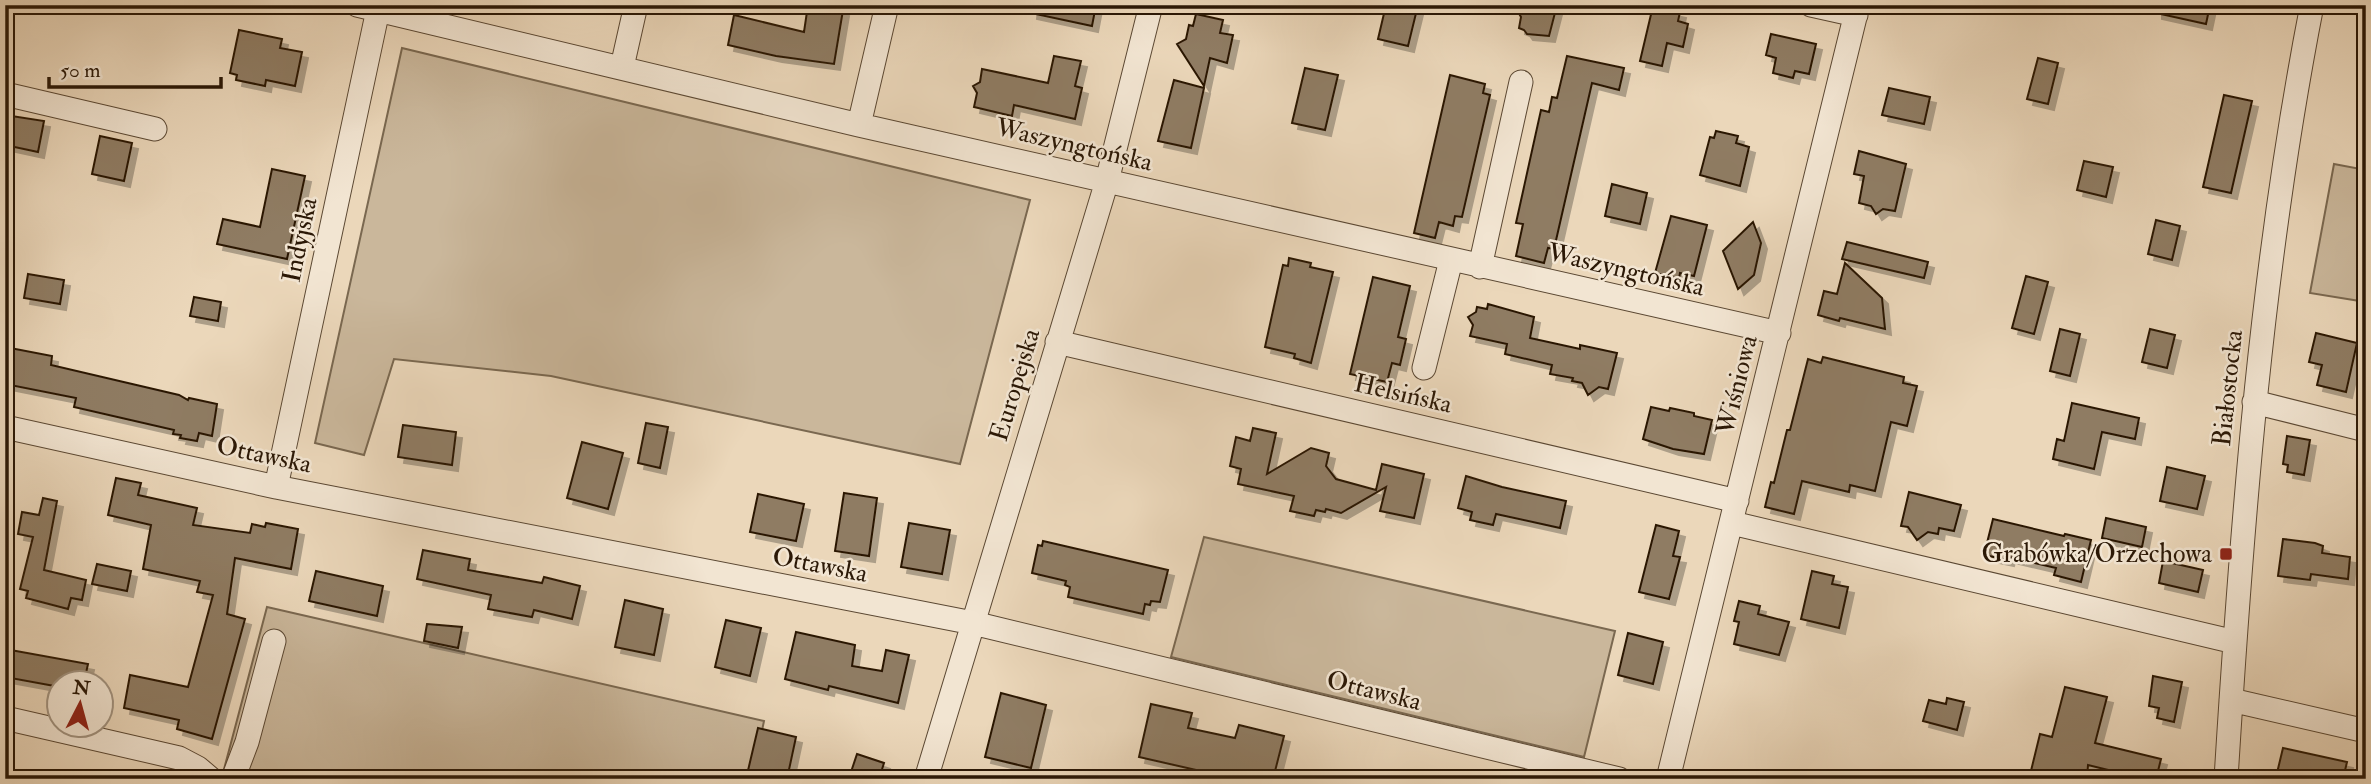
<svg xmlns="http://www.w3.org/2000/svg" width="2371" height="784" font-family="'IM FELL Double Pica',serif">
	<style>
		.green { fill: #cab79b; stroke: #7a6850; stroke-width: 2 }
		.building { fill: #8f7b64; stroke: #2b1806; stroke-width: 2; filter: url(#shadow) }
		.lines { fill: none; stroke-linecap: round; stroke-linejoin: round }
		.minor-casing { stroke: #5b4833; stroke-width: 25 }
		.minor { stroke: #f2e5d2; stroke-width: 23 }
		.poi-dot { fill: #8f2418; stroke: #f2e5d2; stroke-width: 2.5 }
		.labels { text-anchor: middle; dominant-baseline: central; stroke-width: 5; stroke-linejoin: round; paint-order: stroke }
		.street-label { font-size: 26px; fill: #2b1806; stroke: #f2e5d2 }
		.poi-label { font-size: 26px; fill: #2b1806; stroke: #f2e5d2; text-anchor: end }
	</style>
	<defs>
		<filter id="shadow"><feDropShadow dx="6" dy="6" stdDeviation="0" flood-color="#0004"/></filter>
	</defs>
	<rect width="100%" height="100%" fill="#ebd7ba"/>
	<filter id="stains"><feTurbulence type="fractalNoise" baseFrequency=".00286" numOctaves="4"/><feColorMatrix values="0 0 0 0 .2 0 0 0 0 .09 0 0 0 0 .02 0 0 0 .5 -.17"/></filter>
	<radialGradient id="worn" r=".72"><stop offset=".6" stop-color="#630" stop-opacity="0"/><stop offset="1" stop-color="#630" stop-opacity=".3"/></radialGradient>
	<!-- green -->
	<path class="green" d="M402,48L1030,200L960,464L551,376L394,359L364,455L315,443Z
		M2334,164L2366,170V302L2310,293Z
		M1204,537L1615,631L1584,757L1171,657Z
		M267,607L764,721L752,779H248L223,773Z"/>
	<!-- building -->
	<path class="building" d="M808,5L843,10L834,64L776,56L728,45L734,15L804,32Z
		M1032,5H1096L1092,26L1031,13Z
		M1386,5H1418L1408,46L1378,39Z
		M1514,5H1557L1549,36L1527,34L1524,30L1519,28L1521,17Z
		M2156,5H2210L2206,24L2156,13Z
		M1653,6L1680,12L1678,21L1688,24L1683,47L1667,43L1662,66L1640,61Z
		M1196,14L1223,20L1220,33L1233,35L1227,63L1210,58L1204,86L1177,44L1186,39L1189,25L1193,26Z
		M239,30L282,39L280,48L302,52L295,86L266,80L265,86L236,80L237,75L230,73Z
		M1771,34L1816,44L1809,74L1795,71L1793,78L1773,73L1776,58L1766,55Z
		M1054,56L1081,61L1075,86L1082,88L1075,119L1014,105L1012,116L974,107L977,93L973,86L980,82L982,69L1048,83Z
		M1567,56L1624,68L1619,90L1592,83L1554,249L1548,248L1544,263L1516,256L1523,224L1516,223L1541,110L1549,112L1552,97L1557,98Z
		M2038,58L2058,63L2048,104L2027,99Z
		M1305,68L1338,75L1325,130L1292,123Z
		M1450,75L1485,84L1483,93L1490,95L1462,217L1455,216L1453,226L1439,222L1435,238L1414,233Z
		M1174,80L1204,88L1191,148L1158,141Z
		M1889,88L1930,97L1924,124L1882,115Z
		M2224,95L2252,101L2231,193L2203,187Z
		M5,115L44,121L38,152L5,145Z
		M1716,131L1738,136L1736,143L1749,147L1740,186L1700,175L1710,137L1714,138Z
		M100,136L132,143L124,181L92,174Z
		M1859,151L1906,164L1895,211L1883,209L1876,214L1871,206L1859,203L1864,176L1854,174Z
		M2084,161L2113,167L2106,197L2077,190Z
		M272,169L305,176L287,259L217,244L223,219L260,227Z
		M1612,184L1647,193L1640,224L1605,216Z
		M1671,216L1707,225L1694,276L1680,273L1679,279L1655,273Z
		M2156,220L2180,226L2172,260L2148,254Z
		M1753,222L1761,243L1754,275L1738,289L1723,251Z
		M1847,242L1928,262L1924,278L1842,259Z
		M1289,258L1311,263L1310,267L1333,272L1311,363L1294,358L1295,354L1265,347L1283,265L1288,266Z
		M1845,263L1882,298L1885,329L1840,318L1839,321L1818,315L1824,291L1837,294Z
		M28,274L64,280L60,304L24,298Z
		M2026,276L2048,282L2034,334L2012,328Z
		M1373,277L1410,286L1398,337L1406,339L1400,365L1392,363L1387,382L1350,374Z
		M194,297L221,302L218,321L190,316Z
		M1488,304L1534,317L1530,338L1580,349V345L1617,353L1608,389L1599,387L1588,395L1582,383L1572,381L1573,378L1550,374L1552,365L1505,354L1507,344L1470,336L1473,325L1468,317L1476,312L1477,307L1487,309Z
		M2060,329L2080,334L2070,376L2050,371Z
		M2150,329L2175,335L2167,368L2142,362Z
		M2316,333L2357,343L2346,392L2317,385L2322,365L2309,362Z
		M5,347L52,356L51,365L179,395L188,400L189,398L217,404L212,436L199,433L197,441L180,438L181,435L173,434L174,430L74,407L76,398L5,384Z
		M1823,357L1904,377L1903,383L1917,386L1907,426L1891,422L1875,491L1850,485L1849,492L1802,481L1794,514L1765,507L1771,482L1774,483L1787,430H1790L1808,359L1821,363Z
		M2072,403L2139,418L2135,439L2102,432L2094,469L2053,459L2057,439L2064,441Z
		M1651,407L1669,411L1670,408L1694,413V416L1712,420L1704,454L1673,449L1643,439Z
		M646,423L668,427L660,468L638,463Z
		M403,425L456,432L452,465L398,457Z
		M1253,428L1276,433L1267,474L1311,448L1329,453L1326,466L1336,479L1376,490L1382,464L1424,474L1414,518L1380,511L1386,487L1341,513L1326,509L1325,512L1316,510L1314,516L1290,511L1294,496L1238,484L1241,469L1230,466L1236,437L1250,441Z
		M2287,436L2310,440L2304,475L2287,472L2288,465L2283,464Z
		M582,442L623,453L608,509L567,498Z
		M2167,467L2205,476L2197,509L2160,501Z
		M1466,476L1502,487L1566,501L1560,528L1496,514L1493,525L1470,520L1472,512L1458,508Z
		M116,478L141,483L138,495L197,508L193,525L250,533L252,524L265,527L266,523L298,529L291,569L235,558L227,614L245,619L212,739L177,729L179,720L124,708L130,675L188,687L213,595L197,592L200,581L143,569L151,525L108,515Z
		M1909,492L1961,505L1954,531L1939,528L1938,534L1928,532L1917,540L1908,527L1901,526Z
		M844,493L877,498L869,556L835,551Z
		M758,494L804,504L796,541L750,532Z
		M43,498L57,501L44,570L86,580L82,600L71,598L68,609L26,598L28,591L20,589L33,537L18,534L22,512L39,515Z
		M2106,518L2146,527L2142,547L2102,538Z
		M1993,519L2064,536L2065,534L2091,540L2081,582L2054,575L2056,568L2009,557L2008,560L1984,555Z
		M909,523L950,530L942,574L901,567Z
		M1656,525L1679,531L1673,556L1680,557L1669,599L1639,592Z
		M2283,539L2315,543L2323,546L2322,553L2350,557L2348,579L2311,574L2310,580L2278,576Z
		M1043,541L1168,570L1160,602L1151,601L1150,605L1145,604L1143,614L1068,597L1070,587L1065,585L1066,581L1032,573L1038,545L1042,546Z
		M423,550L470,559L468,570L542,583L544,577L580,586L572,619L534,610L532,617L488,609L491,595L417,579Z
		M2163,561L2203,570L2198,592L2159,583Z
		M97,564L131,571L127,591L92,584Z
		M316,571L383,586L377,616L309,601Z
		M1812,571L1834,576L1832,584L1848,587L1839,628L1801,619Z
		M625,600L663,609L654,655L615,647Z
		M1739,601L1760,606L1758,614L1789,622L1779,655L1734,644L1739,622L1734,621Z
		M726,620L761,628L750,676L715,667Z
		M427,624L462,627L458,648L424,641Z
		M796,632L855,645L852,666L882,671L886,650L909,655L898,703L829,686L828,690L785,679Z
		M1628,633L1663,642L1653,684L1618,675Z
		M5,649L88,664L84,682H60V687L5,677Z
		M2153,676L2182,682L2174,722L2157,718L2159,708L2149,706Z
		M2065,687L2107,697L2095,743L2161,759L2156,779H2145L2088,765L2087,779H2029L2040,734L2052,737Z
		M1001,693L1046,705L1031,768L985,757Z
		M1947,698L1964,702L1957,730L1923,721L1929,700L1946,704Z
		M1151,704L1192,713L1188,728L1235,738L1239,725L1284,736L1273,779H1203L1205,772L1139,757Z
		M758,728L796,737L787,779H746Z
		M2283,748L2347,762L2343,779H2304L2277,773Z
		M857,754L884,763L879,779H863L850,775Z"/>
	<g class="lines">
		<defs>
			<path id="minor" d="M357,5L859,125L1779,333
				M1811,5L1856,15
				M622,67L636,5
				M5,94L155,129
				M859,125L887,5
				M1480,267L1521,82
				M1057,342L1737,501
				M1424,368L1451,260
				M2254,402L2366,430
				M5,427L276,487L973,623L1619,779
				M276,487L379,5
				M1732,523L2235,642
				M2231,700L2366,731
				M5,718L179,758L198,768L211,779
				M233,779L247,742L274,641
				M926,779L1107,181L1151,5
				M1668,779L1858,5
				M2226,779C2242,519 2262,261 2312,5"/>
		</defs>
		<!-- minor casing -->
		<use href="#minor" class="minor-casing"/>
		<!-- minor -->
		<use href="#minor" class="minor"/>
	</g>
	<!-- markers -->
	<rect class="poi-dot" x="2219" y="547" width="14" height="14" rx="3.5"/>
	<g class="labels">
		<!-- street labels -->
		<g class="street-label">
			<text transform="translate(1074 145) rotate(13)">Waszyngtońska</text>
			<text transform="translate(300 240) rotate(-78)">Indyjska</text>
			<text transform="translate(1626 270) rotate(13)">Waszyngtońska</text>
			<text transform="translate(1015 385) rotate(-73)">Europejska</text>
			<text transform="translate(1737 385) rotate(-76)">Wiśniowa</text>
			<text transform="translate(2228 388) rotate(-84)">Białostocka</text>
			<text transform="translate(1403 394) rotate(13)">Helsińska</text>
			<text transform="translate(264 455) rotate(12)">Ottawska</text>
			<text transform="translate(820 565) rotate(11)">Ottawska</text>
			<text transform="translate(1374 691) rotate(14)">Ottawska</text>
		</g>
		<!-- poi labels -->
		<g class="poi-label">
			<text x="2212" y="554">Grabówka/Orzechowa</text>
		</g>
	</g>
	<!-- margin -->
	<rect width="2371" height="784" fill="none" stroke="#ebd7ba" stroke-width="28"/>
	<rect x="7" y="7" width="2357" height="770" fill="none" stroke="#2b1806" stroke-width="3.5"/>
	<rect x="14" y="14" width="2343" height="756" fill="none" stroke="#2b1806" stroke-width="2"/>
	<!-- north arrow -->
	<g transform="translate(80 704) rotate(6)"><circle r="33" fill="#f2e5d2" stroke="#a29380" stroke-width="2"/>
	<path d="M0-5L12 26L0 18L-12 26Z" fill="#8f2418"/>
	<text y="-10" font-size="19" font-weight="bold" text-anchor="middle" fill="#2b1806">N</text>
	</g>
	<!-- scale -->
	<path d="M49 77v10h172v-10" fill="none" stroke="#2b1806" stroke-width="3.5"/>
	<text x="60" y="77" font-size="21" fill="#2b1806" stroke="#f2e5d2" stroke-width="5" paint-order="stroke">50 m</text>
	<rect width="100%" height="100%" filter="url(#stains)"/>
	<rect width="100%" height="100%" fill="url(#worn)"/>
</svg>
